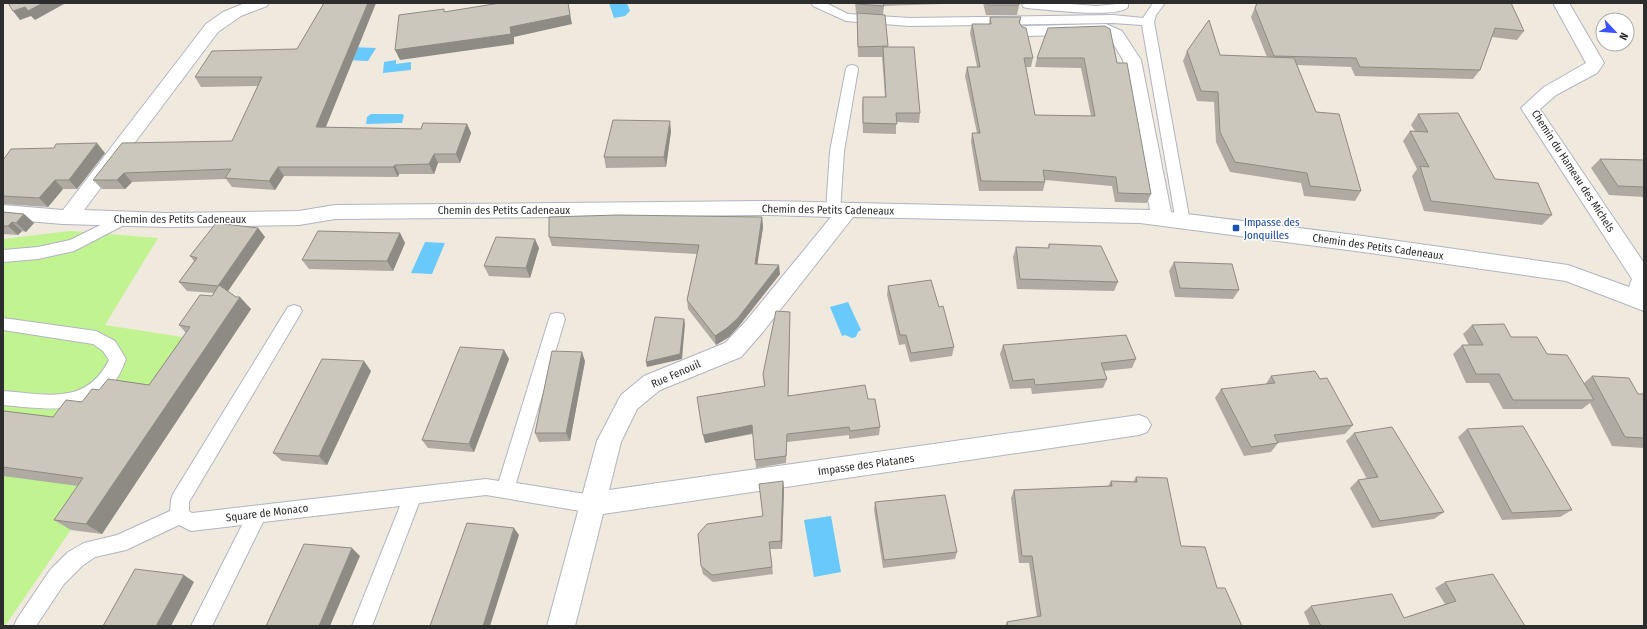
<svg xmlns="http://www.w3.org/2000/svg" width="1647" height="629" font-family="'Fira Sans Condensed',sans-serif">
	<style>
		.pitch { fill: #c2f391 }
		.water { fill: #69c9fa }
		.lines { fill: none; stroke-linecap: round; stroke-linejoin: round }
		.lane-casing { stroke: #b2b4c2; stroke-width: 2 }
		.street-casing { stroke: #b2b4c2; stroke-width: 2 }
		.lane { fill: #fff; fill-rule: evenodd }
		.street { fill: #fff; fill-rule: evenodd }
		.wall { fill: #afaba3 }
		.shaded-wall { fill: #8e8b84 }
		.building { fill: #cbc7bd; stroke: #8e8b84 }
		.transit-dot { fill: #1a4fb4; stroke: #fff; stroke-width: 1.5 }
		.labels { text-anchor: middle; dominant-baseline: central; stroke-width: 3; stroke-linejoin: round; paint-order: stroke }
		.street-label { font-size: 11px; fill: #2d2d2d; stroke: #fff }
		.transit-label { font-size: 11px; fill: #164399; stroke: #fff; text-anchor: start }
	</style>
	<rect width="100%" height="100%" fill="#efe9de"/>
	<!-- pitch -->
	<path class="pitch" d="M70,231L158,238L105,325L201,340L5,626H3V239Z"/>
	<!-- water -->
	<path class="water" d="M609,3H627L630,11L625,16L614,18Z
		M352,47L376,48L368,61L344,60Z
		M396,60V64L411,62V70L383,73L384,62Z
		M371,114H402L404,115L402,123H399L366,124L367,117Z
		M425,242L445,243L432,274L411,273Z
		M848,302L861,330L858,332L856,337L852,338L845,335L842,336L830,307Z
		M831,516L841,572L814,577L804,520Z"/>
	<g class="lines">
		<defs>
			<path id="lane" d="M811,3H826L848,14L909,18L1113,15L1143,18L1153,3H1165L1156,15L1154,22L1190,222L1188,226L1183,227L1178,226L1176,222L1142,25L1113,23L909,26L846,21L813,6Z
				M1022,3H1057L1096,6L1128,3V7C1119,19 1043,9 1027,8L1023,7Z
				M852,65L856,66L858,69L844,151L840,211L838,215L833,216L828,215L826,211L830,151L846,69L848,66Z
				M123,214L128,215L130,219L128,223L74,251L38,259L3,262V250L38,247L70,240Z
				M294,305L300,307L302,311L189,502V511L192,513L486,479L499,481L549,319L551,314L557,313L563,314L565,319L516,483L592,495L599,498L601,504L599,510L592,513L486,495L419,503L372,626H352L400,506L263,522L212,626H191L242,525L191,531L179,525L126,550L95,557L82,566L64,584L36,626H14L17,619L50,570L68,552L84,543L117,535L170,511L171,500L173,494L288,307Z
				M3,318L96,331L115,341L126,359C123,366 120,375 115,381C91,418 40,408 3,405V391C46,394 86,406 109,360L103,351L93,344L3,330Z"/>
			<path id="street" d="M245,3H269L267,6L241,16L218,32L84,210L166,213L299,211L335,205L770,201L1150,210L1123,60L1110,38L1103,34L1026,36L1020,35L1018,31L1020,27L1026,26L1106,24L1122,31L1141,60L1171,212L1363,236L1568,265L1629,287L1632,279L1521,108L1544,87L1586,63L1553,3H1569L1604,63L1597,73L1556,95L1540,109L1644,263V311L1566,281L1363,252L1140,223L853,217L762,333L741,357L660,390L637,409L621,442L609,490L1139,415L1147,418L1151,425L1147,432L1139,435L603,514L575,626H547L597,441L621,395L644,376L725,343L746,321L831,217L770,215L335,219L299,225L166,227L63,224L3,219V205L63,210L206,24L223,12Z"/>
		</defs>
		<!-- lane casing -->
		<use href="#lane" class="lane-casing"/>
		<!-- street casing -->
		<use href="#street" class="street-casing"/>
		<!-- lane -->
		<use href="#lane" class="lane"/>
		<!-- street -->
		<use href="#street" class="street"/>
	</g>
	<!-- wall -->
	<path class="wall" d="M324,3H376L326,127L421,129L467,124L471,133L460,163H438L434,174H399L398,177L284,176L275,190L232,187L226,179L132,182L125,189H102L93,180L232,141L258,86L201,87L195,77L297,49Z
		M855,3H942V4L884,6L883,15L856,13Z
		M983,3H1019V5L1017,15H986Z
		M1257,3L1524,31L1517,40L1492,37L1480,70L1473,79L1355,76L1351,67L1297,65L1316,112L1361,191L1355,201L1304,196L1301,183L1230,172L1216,142L1214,102L1197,101L1183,61L1187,51L1220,55L1267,57L1251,17Z
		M857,13L888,47L920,113L919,123L896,122V134L863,133L862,107L863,97H885L882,57H858L857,23Z
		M990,17H1021L1020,24L1033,58L1031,67H1026L1035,115L1091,116L1081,68L1035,67L1037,58L1048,28L1117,63L1151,194L1147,203L1115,202L1112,186L1045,180V182L1043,191H979L971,142L972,133H977L965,76L967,67H977L970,33L972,24H989Z
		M1418,114L1495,179L1552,215L1542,225L1424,211L1412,176L1417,169L1403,141L1410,131H1415L1411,125Z
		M671,131L666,167L606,168L604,157Z
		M105,153L77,189H63L48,207L3,204V160Z
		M1600,159L1644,160V197L1609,195L1591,168Z
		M3,212L24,214L34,223L26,232L22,231L18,235L3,234Z
		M762,217L763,227L757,264L780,274L739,326L729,337L716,345L688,309L687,300L697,254L552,246L549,237Z
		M258,228L265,237L228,291L251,309L102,534L71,530L54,520L78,486L3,476V412L53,417L82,402L99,390L149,385L186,333L179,325L212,296L214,293L187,291L179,282L194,261L190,256Z
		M400,233L405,243L393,271L309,269L302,260Z
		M1049,244L1118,282L1114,291L1017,289L1013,257L1016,247L1048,248Z
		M539,248L530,278L489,276L484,266Z
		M1174,262L1239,290L1233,299L1175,297L1169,271Z
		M888,286L939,307L954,347L952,356L910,362L905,344L899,345L887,295Z
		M790,321L788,396L868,399L880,427L879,435L849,439V435L787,442L786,463L756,468L753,434L705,443L764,386L763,374Z
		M1472,325L1511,337L1547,354L1584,383L1592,376L1638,394H1644V448L1612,446L1590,403L1582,409H1503L1489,383H1466L1453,354L1462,345H1469L1463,334Z
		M1003,345L1136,359L1132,368L1104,371L1107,379L1103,388L1032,394L1031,388L1010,389L1000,354Z
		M504,350L509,359L474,452L428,448L422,440Z
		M585,361L570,441L539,442L535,433Z
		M371,371L327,465L282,461L273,453Z
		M1271,376L1320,379L1353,425L1345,434L1278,443L1271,452L1244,456L1215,398L1221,389L1266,384Z
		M1467,429L1572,510L1560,517L1502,520L1458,437Z
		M1354,433L1444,512L1434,519L1372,528L1350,488L1358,480L1367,479L1346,441Z
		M1136,477L1181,546L1217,588L1242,626H1005L1007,622L1037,617L1029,563H1019L1011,498L1014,490L1108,486L1111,481L1133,482Z
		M783,481L784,489L782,549H770L773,574L713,582L703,574L701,566L763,516Z
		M875,502L957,552L955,559L883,568L874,510Z
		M1445,582L1525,626H1310L1304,612L1311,606L1404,618L1445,604L1435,588Z"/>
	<!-- shaded-wall -->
	<path class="shaded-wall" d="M43,3H68L64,4L35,20L31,16L20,20L13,11L25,7Z
		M368,3H376L322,136L316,127Z
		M568,3L572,24L514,37V44L400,60L395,50L510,27Z
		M670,121L671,131L666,167L664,157Z
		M467,124L471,133L460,163L456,154Z
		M97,143L105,153L77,189L69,180Z
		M434,154L438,163L434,174L429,164Z
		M395,165L399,174L398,177L393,167Z
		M278,167L284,176L275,190L269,181Z
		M124,173L132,182L125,189L117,180Z
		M55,180L63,189L48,207L39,198Z
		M24,214L34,223L26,232L16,223Z
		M762,217L763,227L756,273L755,264Z
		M12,222L22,231L18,235L8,226Z
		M258,228L265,237L226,294L218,286Z
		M400,233L405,243L393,271L387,261Z
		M535,239L539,248L530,278L526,268Z
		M779,265L780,274L739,326L729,337L716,345L715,336Z
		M240,297L251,309L102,534L86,524Z
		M790,312V321L788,404V396Z
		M684,319L685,324L682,359L647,367L646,362Z
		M504,350L509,359L474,452L469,444Z
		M582,352L585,361L570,441L566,433Z
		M364,361L371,371L327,465L319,456Z
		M752,425L753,433L705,443L703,435Z
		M783,481L784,489L782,549L781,541Z
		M514,528L519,535L490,626H483Z
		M352,548L360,556L330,626H319Z
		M184,575L194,582L171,626H156Z"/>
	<!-- building -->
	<path class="building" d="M8,3H43L28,11L25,7L13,11Z
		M324,3H368L316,127L421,129L423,123L467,124L456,154H434L429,164L395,165L393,167H278L269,181L225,178L231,169L124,173L117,180H93L122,143L232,141L262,77H195L212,51L297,49Z
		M500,3H568L570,15L510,27L511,34L395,50L399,15L444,9V12Z
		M857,3H883L884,6L857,4Z
		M987,3H1019V5H988Z
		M1257,3H1511L1524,31L1495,28L1480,70L1360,67L1356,58L1274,56L1255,8Z
		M857,13L885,15L888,46L858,47Z
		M990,17H1021L1019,22L1022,27L1026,28L1033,58H1024L1035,115L1095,116L1084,58H1037L1048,28L1105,26L1110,29L1117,63H1127L1151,194L1118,193L1116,177L1043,170L1045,182L981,181L972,133H980L967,67H980L972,24H991Z
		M1209,20L1220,55L1294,58L1316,112L1339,114L1361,191L1310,186L1307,173L1235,162L1220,132L1218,92L1201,91L1187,51Z
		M883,47H914L920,113H896L897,124L863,123V97H886Z
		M1458,113L1495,179L1538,183L1552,215L1431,201L1420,166L1429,167L1410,131L1428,132L1418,114Z
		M613,120L670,121L664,157H604Z
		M97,143L69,180H55L39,198L3,196V160L11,149L54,148L56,144Z
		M1600,159L1644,160V187L1618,186Z
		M3,212L24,214L16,223L12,222L8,226H3Z
		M618,215L762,217L755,264L779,265L738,318L727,328L715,336L687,300L699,245L549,237V217Z
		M216,223L258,228L218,286L179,282L197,258L190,256Z
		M318,231L400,233L387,261L302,260Z
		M496,237L535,239L526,268L484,266Z
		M1049,244L1101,246L1118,282L1020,279L1016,247L1049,248Z
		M1174,262L1232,264L1239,290L1180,288Z
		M931,280L939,307L943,306L954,347L911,353L906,335H900L888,286Z
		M219,285L236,297H240L86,524L54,520L83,478L3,467V412L4,411L53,417L66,400L82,402L92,389L99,390L108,379L149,385L190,327L179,325L200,295L212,296Z
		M776,311L790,312L788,396L865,385L868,399H875L880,427L850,431L849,427L787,434L786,456L755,460L752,425L703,435L697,397L765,386L763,374Z
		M655,317L684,319L680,354L646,362Z
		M1504,324L1511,337H1537L1547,354L1567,355L1594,400H1513L1499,374H1476L1462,345H1483L1472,325Z
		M1126,335L1136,359L1101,363L1107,379L1035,385L1034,379L1013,381L1003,345Z
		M460,347L504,350L469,444L422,440Z
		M552,351L582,352L566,433H535Z
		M322,359L364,361L319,456L273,453Z
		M1315,371L1320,379L1327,378L1353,425L1274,435L1278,443L1251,447L1221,389L1275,383L1271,376Z
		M1592,376L1629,378L1638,394H1644V438L1625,437Z
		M1523,426L1572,510L1512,513L1467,429Z
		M1392,427L1444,512L1380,521L1358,480L1378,477L1354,433Z
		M1136,477L1167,478L1181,546L1205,547L1217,588H1225L1242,626H1008L1007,622L1041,616L1032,556H1022L1014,490L1112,486L1111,481L1137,482Z
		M783,481L781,541L769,542L772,567L712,575L701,566L698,534L707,524L763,516L759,484Z
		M945,495L957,552L884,560L875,502Z
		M467,523L514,528L483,626H430Z
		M304,544L352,548L319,626H266Z
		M135,569L184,575L156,626H103Z
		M1493,574L1525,626H1321L1311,606L1392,594L1404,618L1456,601L1445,582Z"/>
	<!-- markers -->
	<rect class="transit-dot" x="1232" y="224" width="8" height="8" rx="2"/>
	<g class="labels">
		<!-- street labels -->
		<g class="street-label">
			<text transform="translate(1573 171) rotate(57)">Chemin du Hameau des Michels</text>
			<text x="504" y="210">Chemin des Petits Cadeneaux</text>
			<text transform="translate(828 210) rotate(1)">Chemin des Petits Cadeneaux</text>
			<text x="180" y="219">Chemin des Petits Cadeneaux</text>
			<text transform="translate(1378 247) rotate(8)">Chemin des Petits Cadeneaux</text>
			<text transform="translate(676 374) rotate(-24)">Rue Fenouil</text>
			<text transform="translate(866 465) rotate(-8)">Impasse des Platanes</text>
			<text transform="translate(267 513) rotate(-7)">Square de Monaco</text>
		</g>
		<!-- transit labels -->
		<g class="transit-label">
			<text x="1244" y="222">Impasse des<tspan x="1244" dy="13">Jonquilles</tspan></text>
		</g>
	</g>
	<!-- border -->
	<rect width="1647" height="629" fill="none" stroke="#2d2d2d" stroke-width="8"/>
	<!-- north arrow -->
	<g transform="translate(1615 32) rotate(116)"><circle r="19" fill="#ffffff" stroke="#ababab"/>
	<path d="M0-3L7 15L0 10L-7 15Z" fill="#3c52ff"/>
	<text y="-6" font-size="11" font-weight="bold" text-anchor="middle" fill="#2d2d2d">N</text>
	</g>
</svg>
